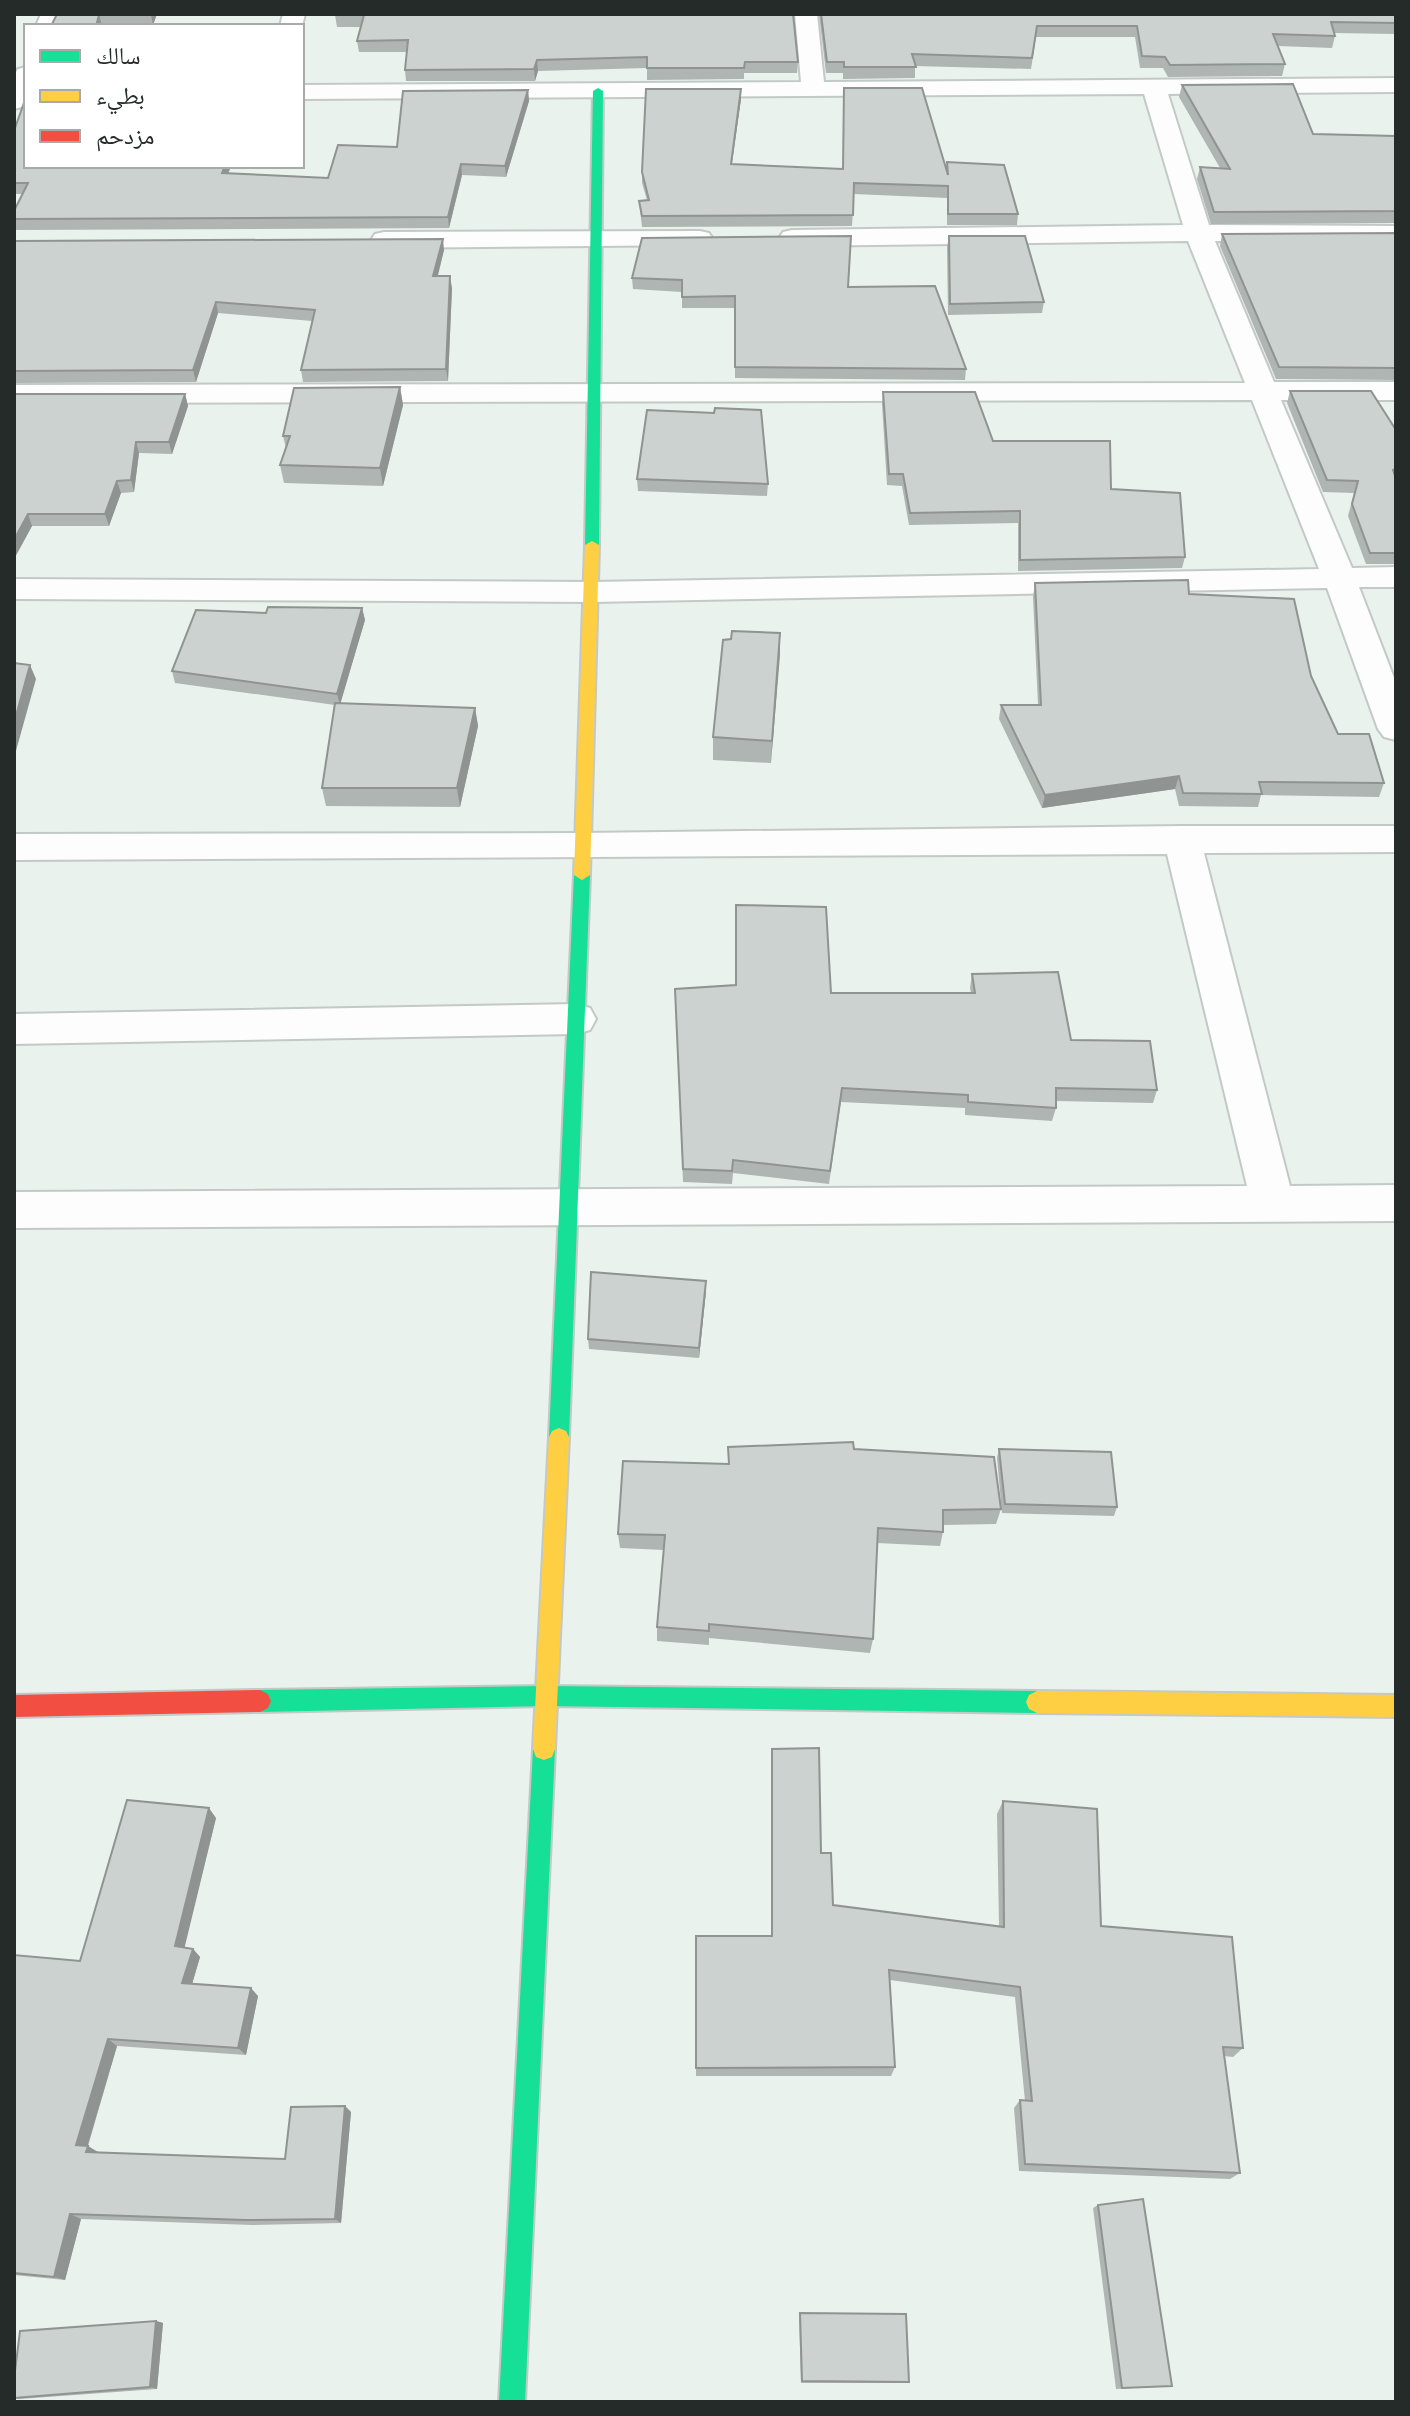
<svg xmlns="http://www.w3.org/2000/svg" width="1410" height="2416" font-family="'Titillium Web','Noto Naskh Arabic',sans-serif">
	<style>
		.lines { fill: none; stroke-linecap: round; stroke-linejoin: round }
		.street-casing { stroke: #c3c9c6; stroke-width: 4 }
		.fast-casing { stroke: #c3c9c6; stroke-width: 4 }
		.slow-casing { stroke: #c3c9c6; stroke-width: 4 }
		.jam-casing { stroke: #c3c9c6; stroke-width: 4 }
		.street { fill: #fcfdfc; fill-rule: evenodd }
		.fast { fill: #16e098; fill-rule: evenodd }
		.slow { fill: #ffcf43; fill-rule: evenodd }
		.jam { fill: #f24e42; fill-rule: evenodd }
		.wall { fill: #afb5b2 }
		.shaded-wall { fill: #8f9391 }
		.building { fill: #ccd2cf; stroke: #8f9391; stroke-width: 2 }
	</style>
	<rect width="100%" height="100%" fill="#eaf2ee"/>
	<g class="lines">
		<defs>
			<path id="street" d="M41,14H63L58,26H36Z
				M283,14H305L302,26H280Z
				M795,14H817L824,82L1396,78V92L1168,94L1209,225L1396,226V242L1215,241L1274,382H1396V400H1281L1352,568L1396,567V587H1359L1396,683V740L1384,737L1378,729L1327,588L592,602L14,599V579L592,582L1319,569L1252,400L14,403V385L1245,383L1188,241L792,246L783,244L779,238L783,232L792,230L1183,225L1144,94L302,99V85L801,82Z
				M26,67V102L22,107L14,109V75L18,69Z
				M700,231L709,233L713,239L709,245L384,248L375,246L371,240L375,234L384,232Z
				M1182,826H1396V852L1204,853L1290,1186L1396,1185V1221L14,1228V1192L1247,1186L1167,854L14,860V834L581,833Z
				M576,1004L590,1008L596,1019L590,1030L576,1034L14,1044V1014Z"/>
			<path id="fast" d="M598,88L603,91L599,545L592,549L585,545L586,488L593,91Z
				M582,870L590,875L569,1437L566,1443L559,1446L552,1443L549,1437L574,875Z
				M546,1686L1037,1691L1045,1695L1048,1702L1045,1709L1037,1713L546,1706L260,1712L252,1708L249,1701L252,1694L260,1690Z
				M544,1738L552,1741L555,1749L525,2402H499L533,1749L536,1741Z"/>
			<path id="slow" d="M592,541L599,545L590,875L582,880L574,875L585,545Z
				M559,1428L566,1431L569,1437L555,1749L552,1757L544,1760L536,1757L533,1749L549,1437L552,1431Z
				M1037,1691L1396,1695V1717L1037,1713L1029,1709L1026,1702L1029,1695Z"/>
			<path id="jam" d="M260,1690L268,1694L271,1701L268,1708L260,1712L14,1717V1695Z"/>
		</defs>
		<!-- street casing -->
		<use href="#street" class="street-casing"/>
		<!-- fast casing -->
		<use href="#fast" class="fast-casing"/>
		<!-- slow casing -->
		<use href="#slow" class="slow-casing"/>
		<!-- jam casing -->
		<use href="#jam" class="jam-casing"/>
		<!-- street -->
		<use href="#street" class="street"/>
		<!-- fast -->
		<use href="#fast" class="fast"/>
		<!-- slow -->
		<use href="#slow" class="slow"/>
		<!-- jam -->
		<use href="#jam" class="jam"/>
	</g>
	<!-- wall -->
	<path class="wall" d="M57,14H157L153,25L102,26Z
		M793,14L798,62L797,73H744V79L647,80V68L538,71L535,81H406L405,70L407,52H359L357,41L361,27H337L335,15Z
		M819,14H1396V34L1334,33L1335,36L1332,48L1278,46L1285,64L1282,76L1168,77L1163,68H1140L1135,37H1036L1031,69L915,66V78L843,79V73H826Z
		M1182,85L1313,134L1396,136V223L1211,224L1197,179L1200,167L1220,168L1179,97Z
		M528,90L529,101L506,177L462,175L449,228L14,230V211L23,194H14V128H15L26,166H231L228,174L328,178Z
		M741,99L732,164L843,169V99L947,171V162L1018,214L1017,225H947V198L854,194L852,226L642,227L639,201L647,200L642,183V172Z
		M1396,233V380L1276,379L1220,246L1222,234Z
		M949,236L1044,302L1042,313L948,315L947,247Z
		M14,241L444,250L437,276L452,288L448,381L303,382L301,370L312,321L218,313L196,382L14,383Z
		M632,278L848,287L966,369L965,380L735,378V308H682V292L633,289Z
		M400,387L403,405L383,486L284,483L280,465L286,448L283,436Z
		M1290,391L1396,430V564H1366L1348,516L1354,493L1323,492L1287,403Z
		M883,392L993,441L1111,489L1185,557L1182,568L1018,571V523L909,525L902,486L887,485L882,404Z
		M14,394H185L188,406L172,454L139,453L134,492L121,493L109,526H32L14,559Z
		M714,413L768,484L767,496L638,491L637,479Z
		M1035,583L1189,594L1311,676L1338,734L1384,783L1379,797L1261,795L1258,807L1179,806L1175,789L1042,808L999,719L1001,705H1038L1033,597Z
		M362,608L365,620L340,703L475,708L478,726L460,807L326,806L322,788L335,705L175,683L172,671L266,613Z
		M780,633L771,763L713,760V737L731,639Z
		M972,974L1071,1040L1157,1090L1153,1103L1056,1101V1108L1052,1121L965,1115V1108L841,1102L829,1184L733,1173L732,1184L683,1182L675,989L831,993H971L970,988Z
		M706,1291L699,1358L589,1349L588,1339Z
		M728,1447L854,1449L1001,1509L996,1524L943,1525V1532L940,1546L877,1543L873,1639L870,1653L709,1638V1645L657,1641V1627L664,1550L620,1548L618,1534L728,1464Z
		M999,1449L1117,1507L1114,1516L1002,1513L997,1458Z
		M772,1749L821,1853L833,1905L999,1926L997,1814L1003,1801L1101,1926L1243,2048L1233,2057L1224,2056L1240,2173L1230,2179L1019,2171L1014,2108L1020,2100L1025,2101L1015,1997L890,1980L895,2067L891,2076H696V1936H771V1762Z
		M216,1818L184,1947L193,1949L200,1957L192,1984L258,1996L246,2055L117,2046L88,2146L97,2153L285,2159L345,2106L351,2112L341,2223L252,2225L81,2219L65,2280L14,2275V1955L80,1961Z
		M1098,2205L1172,2386L1116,2389L1093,2208Z
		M800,2313L909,2382L907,2383H801L799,2316Z
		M156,2321L163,2323L157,2389L20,2399H14Z"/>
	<!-- shaded-wall -->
	<path class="shaded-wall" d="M151,14H157L153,25L151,15Z
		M99,15L102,26H96Z
		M537,60L538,71L535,81L534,69Z
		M741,89V99L730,175L731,164Z
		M528,90L529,101L506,177L505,166Z
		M461,164L462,175L449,228L448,217Z
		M225,166H231L224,184L222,173Z
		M443,239L444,250L435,288L433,276Z
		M450,276L452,288L448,381L446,369Z
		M216,302L218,313L196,382L193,370Z
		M400,387L403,405L383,486L380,468Z
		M185,394L188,406L172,454L169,442Z
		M136,442L139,453L134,492L131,480Z
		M117,481L121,493L109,526L105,514Z
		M28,514L32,526L14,559V540Z
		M362,608L365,620L340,705L337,694Z
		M780,633V655L771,763L772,741Z
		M30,665L36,679L14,758V723Z
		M475,708L478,726L460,807L457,788Z
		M1179,776L1175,789L1042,808L1045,795Z
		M706,1281V1291L699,1358V1348Z
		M209,1808L216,1818L183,1954L175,1946Z
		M193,1949L200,1957L190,1991L182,1983Z
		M251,1988L258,1996L246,2055L238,2048Z
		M108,2039L117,2046L86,2151L76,2145Z
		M345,2106L351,2112L341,2223L335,2219Z
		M88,2146L98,2152L96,2158L86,2152Z
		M70,2214L81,2219L65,2280L54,2277Z
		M156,2321L163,2323L157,2389L150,2387Z"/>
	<!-- building -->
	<path class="building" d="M57,14H151L99,15L96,26H51Z
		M336,14H793L798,62H745L744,68H647V57L537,60L534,69L405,70L408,40L357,41L364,15H335Z
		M821,14H1396V23L1331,22L1335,36L1273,34L1285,64L1170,65L1165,57L1142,56L1137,26H1037L1032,58L912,54L916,67H844V62H827Z
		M1293,84L1313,134L1396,136V211L1214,212L1200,167L1230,169L1182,85Z
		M844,88H922L948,175L947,162L1004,165L1018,214H948V186L854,183L853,215L642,216L639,201L649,200L642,172L646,89H741L731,164L843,169Z
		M528,90L505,166L461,164L448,217L14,219V211L28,183H14V128H15L26,97V166H225L222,173L328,178L338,145L397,147L403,91Z
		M1396,233V368L1279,367L1222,234Z
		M851,236L848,287L935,286L966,369L735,367V296L682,297V280L632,278L642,238Z
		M949,236H1025L1044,302L950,304Z
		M443,239L433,276H450L446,369L301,370L315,310L216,302L193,370L14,371V241Z
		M400,387L380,468L280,465L290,436H283L294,388Z
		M1290,391H1371L1396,430V469L1393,470L1396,479V553H1370L1352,504L1358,481L1327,480Z
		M883,392H975L993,441H1110L1111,489L1180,493L1185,557L1020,560V511L910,513L903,474H889Z
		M14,394H185L169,442H136L131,480L117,481L105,514H28L14,540Z
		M715,408L761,410L768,484L637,479L647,410L714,413Z
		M1188,580L1189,594L1294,599L1311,676L1338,734H1369L1384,783L1259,782L1262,794L1183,793L1179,776L1045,795L1001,705H1041L1035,583Z
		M268,607L362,608L337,694L172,671L196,610L266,613Z
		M732,631L780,633L772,741L713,737L723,640L731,639Z
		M14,663L30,665L14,723Z
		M335,703L475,708L457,788H322Z
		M736,905L826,907L831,993H975L972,974L1058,972L1071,1040L1150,1041L1157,1090L1056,1088V1108L968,1102V1095L842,1088L830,1171L733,1160L732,1171L683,1169L675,989L736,985Z
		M591,1272L706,1281L699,1348L588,1339Z
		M853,1442L854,1449L994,1457L1001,1509L943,1510V1532L878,1528L873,1639L709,1624V1631L657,1627L665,1535L618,1534L623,1461L729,1464L728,1447Z
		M999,1449L1111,1452L1117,1507L1005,1504Z
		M819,1748L821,1853H831L833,1905L1004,1927L1003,1801L1097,1809L1101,1926L1232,1937L1243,2048L1223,2047L1240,2173L1025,2164L1020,2100L1032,2101L1020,1987L889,1970L895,2067L696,2068V1936H772V1749Z
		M127,1800L209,1808L175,1946L193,1949L182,1983L251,1988L238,2048L108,2039L76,2145L88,2146L86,2152L285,2159L291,2107L345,2106L335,2219L245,2220L70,2214L54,2277L14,2273V1955L80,1961Z
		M1143,2199L1172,2386L1122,2388L1098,2205Z
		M800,2313L906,2314L909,2382L802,2381Z
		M156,2321L150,2387L14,2398V2379L20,2331Z"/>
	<!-- border -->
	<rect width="1410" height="2416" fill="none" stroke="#252b28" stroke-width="32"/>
	<!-- legend -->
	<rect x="24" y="24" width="280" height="144" fill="#ffffff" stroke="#a8aaa9" stroke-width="2"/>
	<rect x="40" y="50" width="40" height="12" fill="#16e098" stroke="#a8aaa9" stroke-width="2"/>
	<text x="96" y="64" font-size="24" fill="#252b28">سالك</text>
	<rect x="40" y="90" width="40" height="12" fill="#ffcf43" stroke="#a8aaa9" stroke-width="2"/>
	<text x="96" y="104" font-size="24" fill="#252b28">بطيء</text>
	<rect x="40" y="130" width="40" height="12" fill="#f24e42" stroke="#a8aaa9" stroke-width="2"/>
	<text x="96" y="144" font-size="24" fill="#252b28">مزدحم</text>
</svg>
